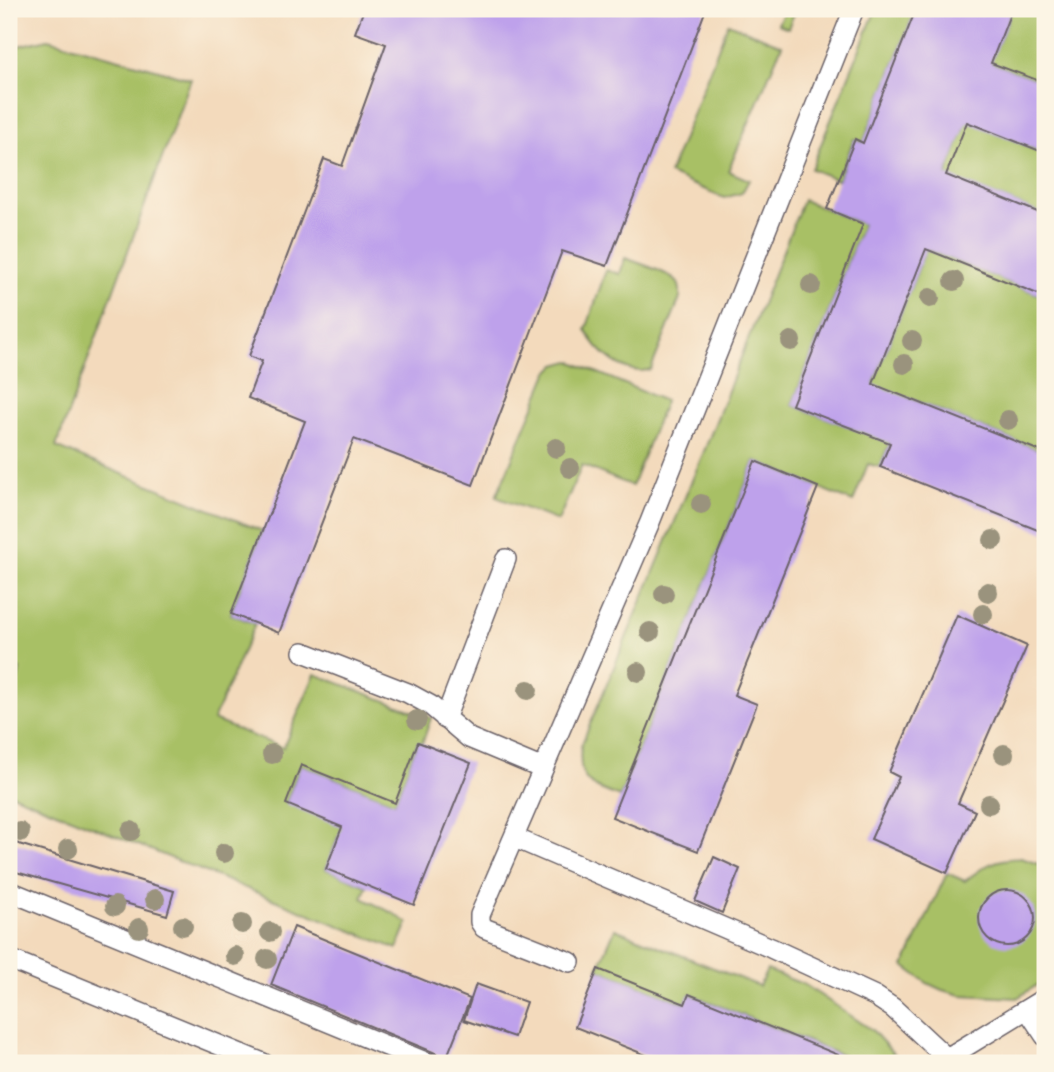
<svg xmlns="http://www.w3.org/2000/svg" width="1054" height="1072" font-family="'Playpen Sans',sans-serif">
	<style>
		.green { fill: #a8c065; stroke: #657150; stroke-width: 2 }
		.building { fill: #bea1eb }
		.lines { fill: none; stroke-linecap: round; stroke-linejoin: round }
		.lane-casing { stroke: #6b6268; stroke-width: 22 }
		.lane { stroke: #fff; stroke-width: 19 }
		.tree { fill: #9a937d }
	</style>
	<rect width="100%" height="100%" fill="#fcf5e5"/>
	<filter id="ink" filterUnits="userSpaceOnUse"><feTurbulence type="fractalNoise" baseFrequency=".0143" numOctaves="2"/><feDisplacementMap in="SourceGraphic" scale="14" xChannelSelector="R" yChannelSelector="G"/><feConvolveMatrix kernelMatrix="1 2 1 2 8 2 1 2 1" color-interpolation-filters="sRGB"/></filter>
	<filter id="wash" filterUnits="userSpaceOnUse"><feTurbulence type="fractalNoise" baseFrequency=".00686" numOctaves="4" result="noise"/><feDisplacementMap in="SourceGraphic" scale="28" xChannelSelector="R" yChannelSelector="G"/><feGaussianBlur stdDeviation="1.57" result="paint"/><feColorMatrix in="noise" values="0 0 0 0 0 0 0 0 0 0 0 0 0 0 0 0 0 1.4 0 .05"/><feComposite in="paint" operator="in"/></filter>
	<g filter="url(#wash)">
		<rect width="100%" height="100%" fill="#f3dabc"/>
		<!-- green -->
		<path class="green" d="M785,9H796L788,28L778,24Z
			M876,9H916L863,143L854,139L838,180L811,169Z
			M1012,9H1045V67L1040,81L990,63Z
			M728,23L782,45L728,171L749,180L742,193L724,198L669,174Z
			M48,39L191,79L56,447L263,531L231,614L255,624L213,720L283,748L315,674L431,718L422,744L418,743L395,803L301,765L286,803L379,841L338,837L326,869L367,886L362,898L393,913L408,923L397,949L9,793V719L20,669L9,665V48Z
			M967,121L1045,153V215L946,176Z
			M803,200L863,224L792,405L855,429L926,249L1045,297V453L908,398L880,467L868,464L853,502L755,461L620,797C590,786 577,782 581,746L703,454Z
			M625,258C638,263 669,272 677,282C681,286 680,293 680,298L651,369C626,378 597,352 586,330L606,270L620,274Z
			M570,361L665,401L632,486L582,465L558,521L496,497L548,373L556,365Z
			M1021,858L1045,866V980L1017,998L961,995L942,990L927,983L904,966L947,873L965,881C985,865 994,859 1021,858Z
			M615,929L759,986L767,970L805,985L872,1030L902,1063H861L690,994L685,1004L598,969Z"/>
		<g id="blocks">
			<!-- building -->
			<path class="building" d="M364,9H706L607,266L562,251L473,485L354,439L279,633L231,614L305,421L248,398L262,361L249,356L324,159L342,166L386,44L355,33Z
				M916,9H1012L991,63L1045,83V153L967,122L946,175L1045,215V297L926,249L873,384L1045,453V533L880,467L890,443L792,405L863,224L827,209L855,139L863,143Z
				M755,461L818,487L734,695L757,704L698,851L612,817Z
				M957,615L1027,646L958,803L975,811L947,873L871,839L899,777L889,772Z
				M418,742L471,763L414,905L326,869L342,827L286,804L301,765L395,803Z
				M9,841L174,891L167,915L9,870Z
				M714,857L740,869L722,913L695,901Z
				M979 918a28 28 0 1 1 56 0a28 28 0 1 1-56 0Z
				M294,927L470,999L446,1059L433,1052L271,985Z
				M598,969L685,1004L689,994L858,1063H666L575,1027Z
				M476,984L526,1002L514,1037L464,1020Z"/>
		</g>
	</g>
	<g filter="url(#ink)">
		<use href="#blocks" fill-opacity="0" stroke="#6b6268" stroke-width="2"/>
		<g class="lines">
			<defs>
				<path id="lane" d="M303,652L408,693L430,705L469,738L543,769
					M445,719L506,559
					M515,838L771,948L875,996L893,1008L952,1063
					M9,891L428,1063
					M9,959L263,1063
					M570,962L484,928L480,922V915L650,522L854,9
					M1027,1009L1045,1036
					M947,1058L1045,998"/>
			</defs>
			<!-- lane casing -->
			<use href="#lane" class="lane-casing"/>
			<!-- lane -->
			<use href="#lane" class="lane"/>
		</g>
		<!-- trees -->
		<g class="tree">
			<circle cx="954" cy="281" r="10"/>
			<circle cx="811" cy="285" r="10"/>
			<circle cx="930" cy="298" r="10"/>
			<circle cx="791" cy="341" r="10"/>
			<circle cx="912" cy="341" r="10"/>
			<circle cx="904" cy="364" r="10"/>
			<circle cx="1008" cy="420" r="10"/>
			<circle cx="556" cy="448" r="10"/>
			<circle cx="570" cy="468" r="10"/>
			<circle cx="701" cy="504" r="10"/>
			<circle cx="993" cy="540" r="10"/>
			<circle cx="988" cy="592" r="10"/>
			<circle cx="664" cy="594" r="10"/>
			<circle cx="983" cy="614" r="10"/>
			<circle cx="650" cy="632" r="10"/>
			<circle cx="638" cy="672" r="10"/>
			<circle cx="528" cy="690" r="10"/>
			<circle cx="417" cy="720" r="10"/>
			<circle cx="272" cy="754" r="10"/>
			<circle cx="1004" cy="754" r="10"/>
			<circle cx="989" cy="804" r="10"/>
			<circle cx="131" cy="831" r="10"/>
			<circle cx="20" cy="832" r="10"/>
			<circle cx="68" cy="849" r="10"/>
			<circle cx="224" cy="853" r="10"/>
			<circle cx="155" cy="899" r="10"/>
			<circle cx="115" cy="906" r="10"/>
			<circle cx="242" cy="924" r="10"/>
			<circle cx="183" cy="926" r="10"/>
			<circle cx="139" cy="928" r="10"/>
			<circle cx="270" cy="932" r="10"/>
			<circle cx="235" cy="956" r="10"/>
			<circle cx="267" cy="959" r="10"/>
		</g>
	</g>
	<!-- margin -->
	<rect width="1054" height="1072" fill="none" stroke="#fcf5e5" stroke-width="35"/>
</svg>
